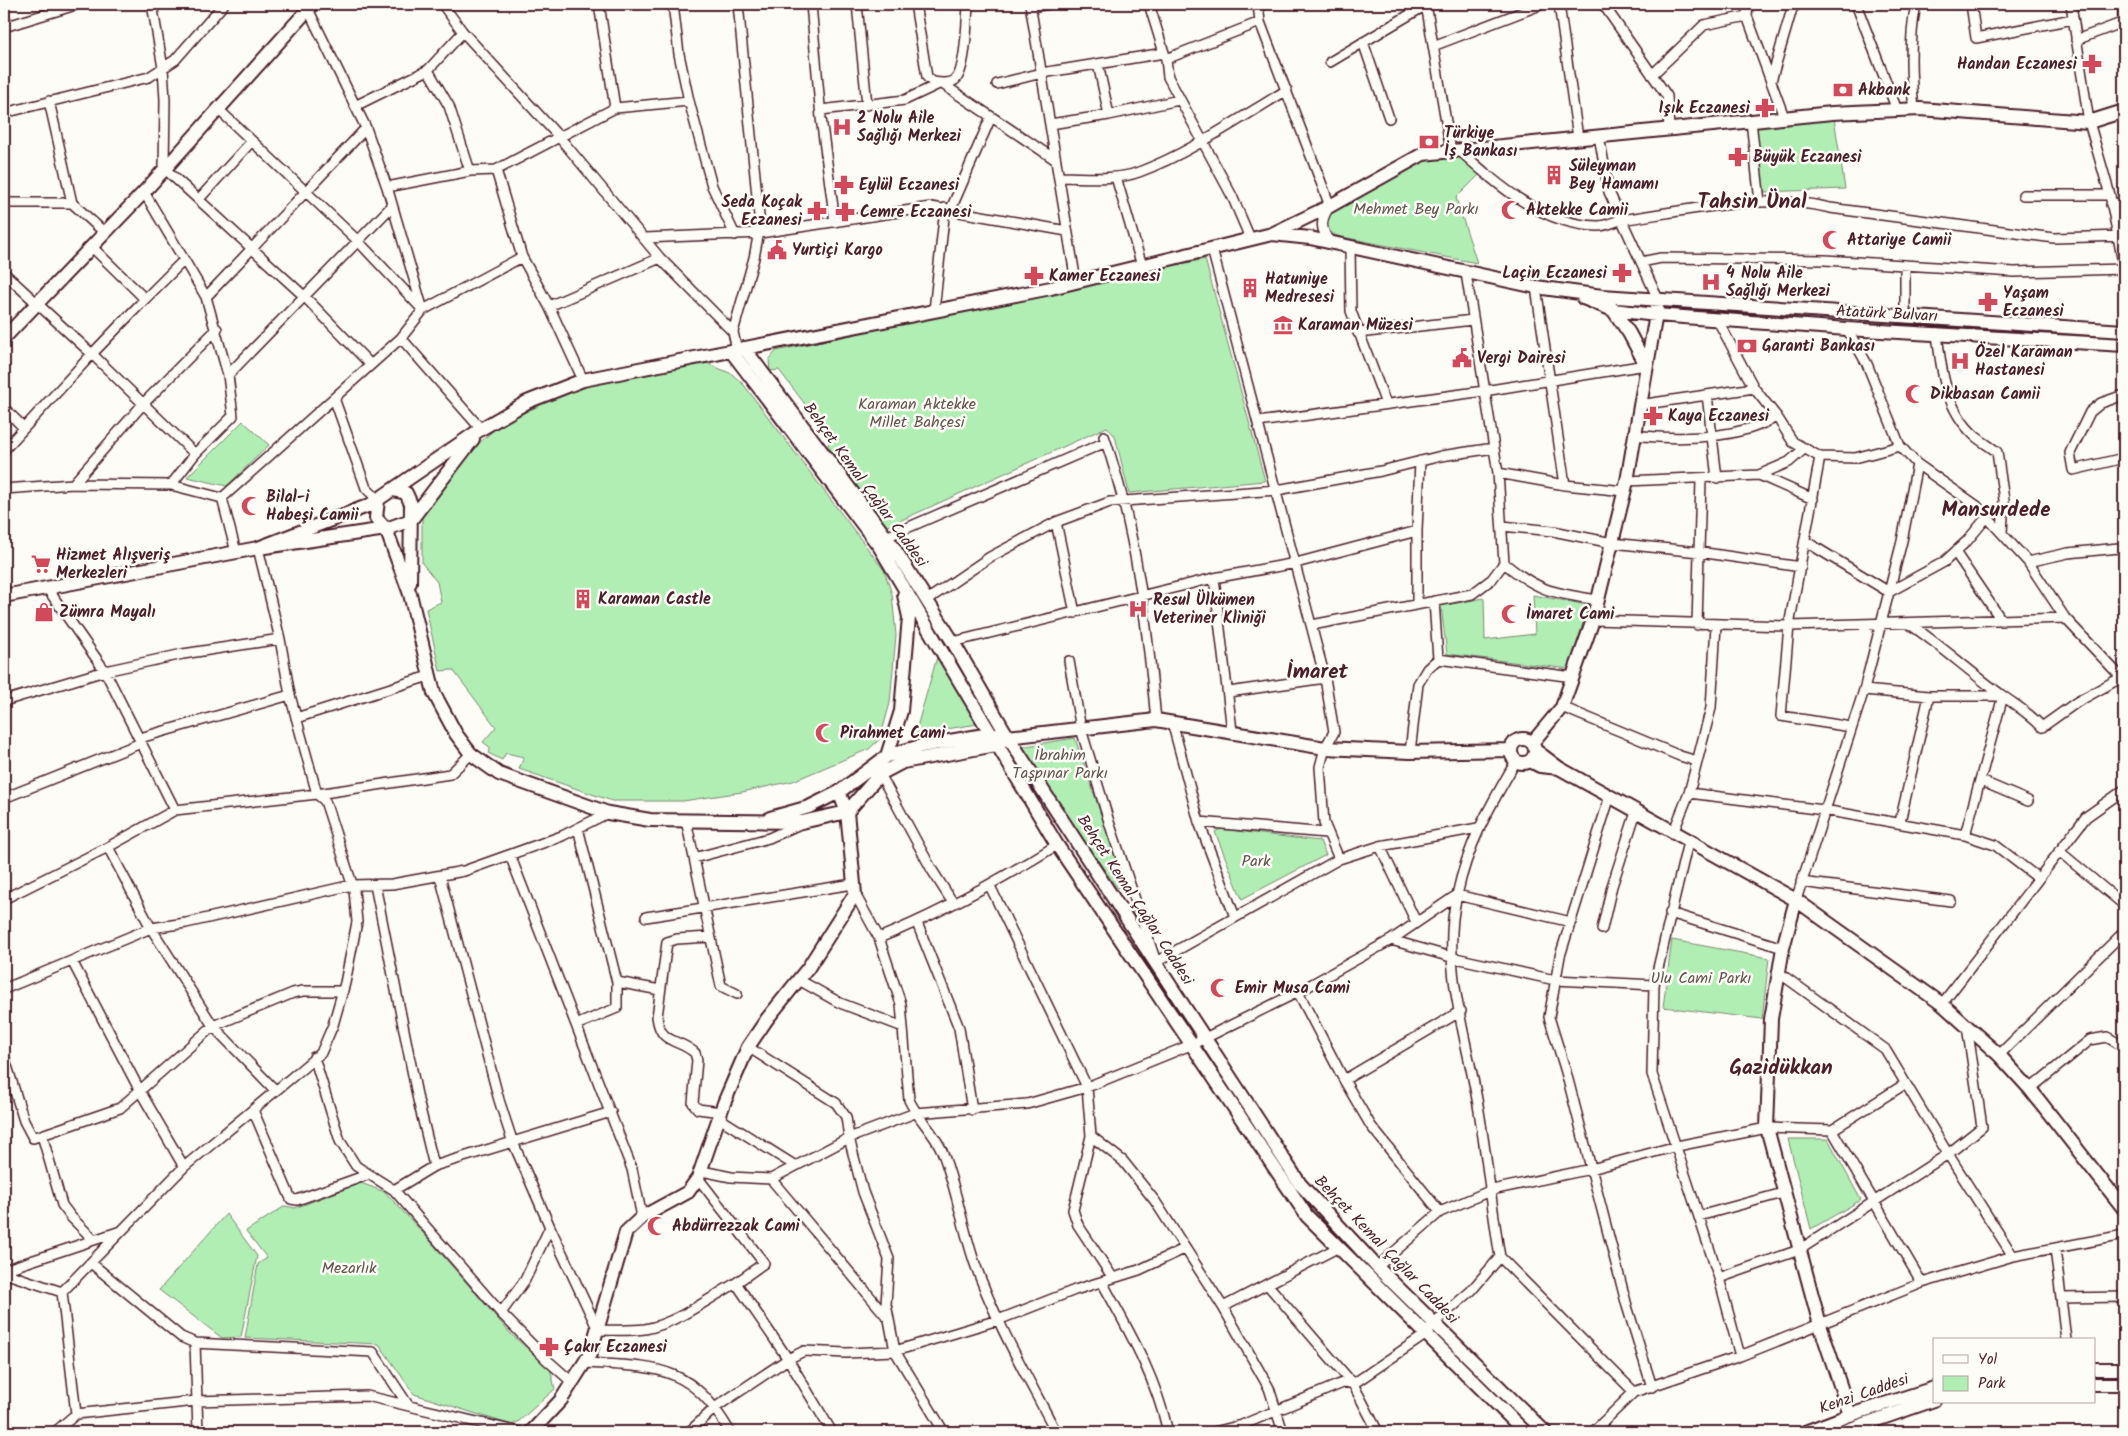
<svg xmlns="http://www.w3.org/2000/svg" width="2128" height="1436" font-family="Kalam,sans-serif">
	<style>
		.green { fill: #b0eeb4; stroke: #7d8670 }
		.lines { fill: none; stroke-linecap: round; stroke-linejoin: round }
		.street-casing { stroke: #4a1f2b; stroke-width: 12 }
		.secondary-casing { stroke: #4a1f2b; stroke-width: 16 }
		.street { stroke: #fdfcf7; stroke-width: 9 }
		.secondary { stroke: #fdfcf7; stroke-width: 12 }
		.labels { text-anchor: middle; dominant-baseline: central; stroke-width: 5; stroke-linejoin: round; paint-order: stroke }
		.poi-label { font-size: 16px; font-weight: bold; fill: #4a1f2b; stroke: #fdfcf7; text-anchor: start }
		.park-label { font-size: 16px; fill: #64534d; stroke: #fdfcf7 }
		.street-label { font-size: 16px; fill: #4a1f2b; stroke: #fdfcf7 }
		.district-label { font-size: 21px; font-weight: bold; fill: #4a1f2b; stroke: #fdfcf7 }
	</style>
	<rect width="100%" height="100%" fill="#fdfcf7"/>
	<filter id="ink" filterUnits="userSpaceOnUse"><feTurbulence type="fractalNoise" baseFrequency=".02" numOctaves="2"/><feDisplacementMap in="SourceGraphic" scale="10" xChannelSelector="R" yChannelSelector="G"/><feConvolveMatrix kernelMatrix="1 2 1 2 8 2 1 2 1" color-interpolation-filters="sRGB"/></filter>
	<g filter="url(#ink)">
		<!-- green -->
		<path class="green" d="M1834,118L1845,189L1763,192L1756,126Z
			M1458,153L1480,174L1456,198L1477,263L1337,236C1325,230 1326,223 1329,211L1425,156Z
			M1205,259L1265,481L1129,493L1115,436L1107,427L886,527L828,446L830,437L779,370L770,371L769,360L776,351Z
			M704,362L732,374L744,385L884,570L892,594L896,635L890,703L880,739L869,749L793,781L742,792L683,801H612L519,769L524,757L506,753L502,760L488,753L491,748L483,742L496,727L453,670L440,671L426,609L441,602L437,582L422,563V512L461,460L499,425L575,388Z
			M243,421L269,445L227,486L187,477Z
			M1533,595L1588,605L1570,669L1447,654L1441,606L1484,598L1485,640L1535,634Z
			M937,657L978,724L915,734Z
			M1075,738L1125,885L1117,888L1020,747Z
			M1220,829L1320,841L1326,855L1242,899L1215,832Z
			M1672,940L1769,958L1762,1019L1663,1007Z
			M1788,1139H1828L1861,1200L1811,1229Z
			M361,1183L385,1192L424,1234L511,1334L550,1368L555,1389L518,1422L511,1425L414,1394L379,1344L245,1338L258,1264L267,1258L246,1231L285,1206L295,1208Z
			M226,1214L257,1256L241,1337L222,1338L159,1290Z"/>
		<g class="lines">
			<defs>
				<path id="street" d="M152,4L163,68L165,100L164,168L304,296L370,364
					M442,4L463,32L560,138L660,258L733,332
					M599,4L615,108L689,101
					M673,4L679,54L689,101L712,186L735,235
					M811,4L821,118L835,222
					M857,4L867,105
					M915,4L927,77L933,82C940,83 950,85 956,79C966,68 967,20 968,4
					M1030,4L1076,282
					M1149,4L1166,59L1168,77L1232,196L1250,238
					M1258,4L1260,22L1330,206C1321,218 1318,231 1332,242
					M1426,4L1451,151
					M1559,4L1578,138
					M1603,4L1667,96L1669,129
					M1748,4L1747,16L1784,117
					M1856,4L1897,110
					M1971,4L1976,38L2073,19
					M2071,4L2089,122L2110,195L2124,268
					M2123,4V22
					M1031,7L1049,4
					M308,9L366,128L387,187L423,310
					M4,27L79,4
					M2076,40L2124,22
					M1363,42L1389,118
					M1433,46L1543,4
					M1166,59L1260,22
					M1330,62L1426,5
					M1098,64L1109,115
					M428,70L449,106L470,171
					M1652,75L1704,25L1747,16
					M1771,81L1792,9L1797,4
					M997,84L1042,73L1164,53
					M49,101L72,203
					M355,106L428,70L463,32
					M218,109L357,240L421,308
					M1914,109C1910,73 1909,39 1916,4
					M821,110L905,100L941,83L1056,160
					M4,113L149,77L175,60L224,4
					M1751,121L1760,202
					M1050,124L1109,115L1179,100
					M1599,136L1609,192L1658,299
					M1459,150C1498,185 1542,225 1598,226C1605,226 1614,222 1620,220C1686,211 1765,192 1830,208L2054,238L2124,236
					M496,170L522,257L549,306L583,380
					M1059,177C1084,177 1115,181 1139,172C1190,153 1240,118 1287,90
					M1116,177L1142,266
					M387,187L470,171L496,170L615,108
					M144,192L206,297L228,375L233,416L195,454L171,485
					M2023,195H2110
					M199,199L251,142
					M4,203H72L105,233
					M2111,205L2124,202
					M951,209L991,117
					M645,238L760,233L931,207L1067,231
					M92,247L145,299L184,260
					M1350,247L1351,311L1386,404
					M1212,249L1325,678L1334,732L1325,748L1320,767L1324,823L1339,859
					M1641,262L1661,258L1746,259L1825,260L2014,272L2124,269
					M4,273L92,354L195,454
					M1536,287L1565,485
					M206,297L366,128
					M549,306L660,258
					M934,311L945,208
					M1905,316V265
					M1717,319L1754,388L1777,417L1793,442L1820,457L1855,458L1900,446
					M1847,329L1867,364L1900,446L1917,464L1977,506L2028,562L2065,618L2121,677L2124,683
					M1358,333L1473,320
					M1937,333C1941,371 1946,410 1975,436C1982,442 1990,446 1997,452L2004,500L2002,533
					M401,338L481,429
					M737,350L733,332L754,258L760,226L738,4
					M228,375L391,207
					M1707,395L1717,478
					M2124,395L2101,403L2090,412L2070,453L2073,470L2124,458
					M334,398L366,488L378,500
					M1639,405L1754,388
					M4,408L23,427
					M1258,422L1484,391L1646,365
					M1634,435C1670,439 1713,439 1748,429C1758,426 1768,421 1777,417
					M1104,436C1136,528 1147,624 1156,720
					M4,450L92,354L145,299
					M1820,457L1789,626L1781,716L1851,727
					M1498,473L1565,485L1625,491
					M1759,475L1789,462L1805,448
					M1627,481L1759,475L1813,499
					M73,484L143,404L217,329
					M4,489L73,484L171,485L222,498
					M1056,522L1075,613
					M1502,526L1553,531L1612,543L1699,552L1801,567
					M886,537L1106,442
					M1805,541L1889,592L1944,562L1967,541L1987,517
					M236,552L222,498L401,338L423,310L522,257
					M1955,552L2002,621
					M2028,562L2068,553L2119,548L2124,552
					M1504,563C1539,592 1554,593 1598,600
					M1214,578L1232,731
					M47,588L105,671L175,810
					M927,600L990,557L1056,522L1110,502L1277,490L1381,471L1441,456L1494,448
					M1417,604V531L1420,461
					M1593,620L1789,626L2065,618
					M1908,623C1942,646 1971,673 2003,696C2018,707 2029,713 2042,727L2077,702L2124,676
					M1312,625L1472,594L1492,579L1504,563L1498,473L1466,273
					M1697,625L1701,479
					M953,642L1214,578L1296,563L1417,531
					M1438,659L1573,677
					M1069,661L1081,729L1110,825L1156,962L1339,859L1380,846L1478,828
					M1229,692L1325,678
					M4,701L105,671L183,654L280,639
					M1562,707L1680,756L1697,761
					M296,718L429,676
					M1172,722L1199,822L1235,917
					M140,738L290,695
					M1410,752L1418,684L1427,669L1438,659L1434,601
					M880,774L932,870L953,903
					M1981,781L2028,801
					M1689,793L1824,810L1965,835L2003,696H1929L1864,690
					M1610,796L1560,956L1549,1017L1566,1072L1627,1306L1652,1387
					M4,798L141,743
					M686,820L721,986L737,994
					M1199,822L1326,833
					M1900,822L1929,696
					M578,828L617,982L660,990
					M1673,833L1689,793L1711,708L1716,625
					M1965,835L1995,845L2038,878
					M1688,842L1654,985L1652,1074L1719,1278L1740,1356
					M1380,846L1416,922
					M2059,851L2124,905
					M510,855L632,1169L642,1217
					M694,858L769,838L800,824
					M440,876L499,1100L512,1140L550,1227L525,1280L501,1313
					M1801,882L1951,901
					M375,885L418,1100L434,1166
					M990,886L1087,1087L1091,1136L1123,1161L1155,1201L1223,1307L1269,1388L1283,1432
					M855,894L879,938L901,1004L909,1100C918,1119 934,1132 942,1151C956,1187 962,1225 974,1261C995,1321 1027,1376 1056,1432
					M4,899L108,847L175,810L317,794L450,774L471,754
					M1796,900L1864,690L1902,541L1917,464
					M1670,913L1783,948
					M646,917L853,884
					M917,923L959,1028L972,1110
					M1602,929L1612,886L1636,812
					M710,937L677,939L667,942L657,1017C661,1046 677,1037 695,1053L697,1060L693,1103L698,1109L721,1112
					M879,938C941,913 1000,880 1057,845
					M1391,940L1451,957L1555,980L1654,985
					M72,961L140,1091L184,1167
					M1778,972L1885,1049L1948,1154L2013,1256
					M799,980L840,1003L903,1027
					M4,989L151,928L186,923L352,885L392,884L464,871L562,836L608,813
					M1298,992L1344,1080L1371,1126L1440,1212
					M1942,1004L2086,817L2124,790
					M576,1025L617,1008V982
					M748,1047L836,1103L846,1117L849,1138L863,1192L889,1259L886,1304L895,1351L944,1432
					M1999,1055L2124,932
					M4,1056L24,1121L33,1138L120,1108L213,1026L151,928L108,847
					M314,1057L340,1141L356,1166L394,1190L501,1313L547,1360L572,1382
					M1344,1080L1461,1011
					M2030,1089L2090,1040L2107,1037L2124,1047
					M275,1090L213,1026L293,993L303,991H343
					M253,1110L291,1199L297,1200L367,1175
					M719,1118L794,1165
					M1832,1130L1905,1084
					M42,1135L62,1205L71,1217L94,1240
					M1091,1136L1073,1210L1078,1225L1113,1278
					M702,1171L731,1177L771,1179L849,1138L915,1113L1027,1104L1087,1087L1193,1044L1298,992L1391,940L1457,895L1571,922
					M698,1178L764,1263L736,1283L788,1359L832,1432
					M771,1179L888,1318
					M394,1190L434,1166L611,1112
					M1699,1216L1783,1193
					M550,1227L598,1330C614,1330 630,1331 645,1329C675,1324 710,1298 736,1283
					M2055,1248L2066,1340
					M1500,1257L1634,1392
					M91,1263L181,1337L195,1343L198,1432
					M1377,1267L1440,1212L1492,1190L1591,1169L1677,1146L1767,1128L1832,1130L1922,1283
					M4,1270L121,1231
					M4,1273L62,1292L184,1167L321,1053L333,1025L345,983L357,922L354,890L325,801L317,794L290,695L280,639L258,548
					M1719,1278L1799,1250L1948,1154L1982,1127L1967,1026
					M1102,1282C1130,1333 1155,1375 1168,1432
					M1267,1284L1353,1384L1378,1432
					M62,1292L76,1414
					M2062,1298L2124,1297
					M1223,1307L1337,1248
					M195,1343L373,1352L408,1405
					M585,1363C656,1367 691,1364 730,1432
					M55,1432L76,1414L196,1401L367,1396L519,1432
					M689,1432L716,1407L788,1359L804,1351L846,1353L895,1351L998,1320L1075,1290L1139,1270L1184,1249
					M1214,1432L1242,1425L1345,1382L1353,1384L1425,1335L1435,1322L1471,1291L1500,1257C1492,1209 1487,1160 1479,1111C1468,1040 1440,967 1457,895C1468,843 1490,806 1516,761
					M1593,1432L1634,1392L1740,1356L1922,1283L2013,1256L2124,1235"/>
				<path id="secondary" d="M1272,234L1310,238L1536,287L1602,296L2124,331
					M1583,298L1613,310L1656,315L1847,329L2124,345
					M1611,307L1629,333L1646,365
					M4,338L144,192L313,4
					M744,348L892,545L953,642L1008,737L1300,1184L1377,1267L1545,1432
					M731,351L879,546L1057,845L1307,1216L1525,1432
					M393,490L406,493L411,504L410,583
					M378,500L376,518L386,529L410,594L434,693L456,734L471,754L499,774L608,813L650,820L802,822L847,812L880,774L903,762L996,745L1001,742
					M258,548L370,505L481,429L527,402L583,380L1051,288L1272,234L1330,206L1423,154L1832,113L1920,109L2089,122L2124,111
					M4,596L258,548L386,529L411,520L473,439
					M1511 751a12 12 0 1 1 24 0a12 12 0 1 1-24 0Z
					M1532,743L1562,707L1593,620L1627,481L1657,308
					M887,756L901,711L909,617L904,595
					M1530,761L1540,766L1559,768L1535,750
					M1559,768L1796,900L1942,1004L1999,1055L2030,1089L2124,1209
					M770,818L809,807L839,792L887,756L921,746L990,734L1008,737L1156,720L1325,748L1410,752L1511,750
					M1796,900L1783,948L1771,1019L1767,1128L1820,1325L1850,1415
					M2094,1369H2124
					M2094,1384H2124
					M531,1432L561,1400L590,1354L626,1232L642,1217L688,1192L698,1178L724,1103L748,1047L767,1019L808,968L855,894L847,812L839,792
					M1805,1432L1850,1415L1934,1388
					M1842,1432L1934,1400"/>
			</defs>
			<!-- street casing -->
			<use href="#street" class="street-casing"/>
			<!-- secondary casing -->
			<use href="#secondary" class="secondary-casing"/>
			<!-- street -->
			<use href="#street" class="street"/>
			<!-- secondary -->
			<use href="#secondary" class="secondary"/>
		</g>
	</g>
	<!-- icons -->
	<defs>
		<symbol id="pharmacy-bare" viewBox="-9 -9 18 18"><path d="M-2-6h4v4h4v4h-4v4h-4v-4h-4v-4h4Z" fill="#d1495b" stroke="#fdfcf7" stroke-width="2.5" paint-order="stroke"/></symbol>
		<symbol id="bank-bare" viewBox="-9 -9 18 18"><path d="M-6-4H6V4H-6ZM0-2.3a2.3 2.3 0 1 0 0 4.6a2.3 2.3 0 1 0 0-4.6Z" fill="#d1495b" stroke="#fdfcf7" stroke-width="2.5" paint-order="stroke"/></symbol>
		<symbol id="hospital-bare" viewBox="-9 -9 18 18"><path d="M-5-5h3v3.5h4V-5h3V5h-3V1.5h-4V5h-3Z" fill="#d1495b" stroke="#fdfcf7" stroke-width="2.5" paint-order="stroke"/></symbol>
		<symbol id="building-bare" viewBox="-9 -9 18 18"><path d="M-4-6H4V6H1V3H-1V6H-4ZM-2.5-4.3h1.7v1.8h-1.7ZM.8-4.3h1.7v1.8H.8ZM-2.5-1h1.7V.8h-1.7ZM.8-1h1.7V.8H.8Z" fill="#d1495b" stroke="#fdfcf7" stroke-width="2.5" paint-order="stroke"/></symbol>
		<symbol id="mosque-bare" viewBox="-9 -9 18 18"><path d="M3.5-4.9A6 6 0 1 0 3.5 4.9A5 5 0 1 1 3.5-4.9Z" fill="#d1495b" stroke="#fdfcf7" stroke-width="2.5" paint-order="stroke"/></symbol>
		<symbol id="civic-bare" viewBox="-9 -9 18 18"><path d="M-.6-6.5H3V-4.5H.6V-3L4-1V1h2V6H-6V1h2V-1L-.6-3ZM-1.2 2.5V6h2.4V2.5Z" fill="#d1495b" stroke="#fdfcf7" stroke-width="2.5" paint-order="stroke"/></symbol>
		<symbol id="museum-bare" viewBox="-9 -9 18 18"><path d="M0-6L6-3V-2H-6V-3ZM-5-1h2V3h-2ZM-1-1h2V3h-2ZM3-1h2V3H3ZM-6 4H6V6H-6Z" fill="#d1495b" stroke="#fdfcf7" stroke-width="2.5" paint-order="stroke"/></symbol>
		<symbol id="supermarket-bare" viewBox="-9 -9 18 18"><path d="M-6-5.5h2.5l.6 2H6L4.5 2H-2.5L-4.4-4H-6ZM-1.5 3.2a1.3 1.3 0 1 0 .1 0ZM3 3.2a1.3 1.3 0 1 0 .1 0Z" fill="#d1495b" stroke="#fdfcf7" stroke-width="2.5" paint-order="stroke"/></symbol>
		<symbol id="shop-bare" viewBox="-9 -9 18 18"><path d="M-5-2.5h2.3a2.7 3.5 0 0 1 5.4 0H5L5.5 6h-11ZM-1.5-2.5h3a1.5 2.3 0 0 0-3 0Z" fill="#d1495b" stroke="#fdfcf7" stroke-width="2.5" paint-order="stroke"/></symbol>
	</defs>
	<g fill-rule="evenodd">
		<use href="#pharmacy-bare" x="2078" y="50" width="28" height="28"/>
		<use href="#bank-bare" x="1829" y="76" width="28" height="28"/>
		<use href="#pharmacy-bare" x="1751" y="94" width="28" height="28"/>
		<use href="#hospital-bare" x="828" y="113" width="28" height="28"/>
		<use href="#bank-bare" x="1415" y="128" width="28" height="28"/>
		<use href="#pharmacy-bare" x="1724" y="143" width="28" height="28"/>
		<use href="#building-bare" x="1540" y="161" width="28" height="28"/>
		<use href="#pharmacy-bare" x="830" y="171" width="28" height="28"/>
		<use href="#mosque-bare" x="1497" y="196" width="28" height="28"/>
		<use href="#pharmacy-bare" x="803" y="197" width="28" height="28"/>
		<use href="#pharmacy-bare" x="831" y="198" width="28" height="28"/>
		<use href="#mosque-bare" x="1818" y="226" width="28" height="28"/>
		<use href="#civic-bare" x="763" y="236" width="28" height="28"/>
		<use href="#pharmacy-bare" x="1608" y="259" width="28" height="28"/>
		<use href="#pharmacy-bare" x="1020" y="262" width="28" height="28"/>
		<use href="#hospital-bare" x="1697" y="268" width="28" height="28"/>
		<use href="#building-bare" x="1236" y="274" width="28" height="28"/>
		<use href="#pharmacy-bare" x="1974" y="288" width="28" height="28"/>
		<use href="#museum-bare" x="1269" y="311" width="28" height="28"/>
		<use href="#bank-bare" x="1733" y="332" width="28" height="28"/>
		<use href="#civic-bare" x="1448" y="344" width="28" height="28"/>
		<use href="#hospital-bare" x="1946" y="347" width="28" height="28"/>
		<use href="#mosque-bare" x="1901" y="380" width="28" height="28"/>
		<use href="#pharmacy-bare" x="1639" y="402" width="28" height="28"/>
		<use href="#mosque-bare" x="237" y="492" width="28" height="28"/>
		<use href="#supermarket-bare" x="27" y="550" width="28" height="28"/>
		<use href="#building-bare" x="569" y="585" width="28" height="28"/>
		<use href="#hospital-bare" x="1124" y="595" width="28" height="28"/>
		<use href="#shop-bare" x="30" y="598" width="28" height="28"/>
		<use href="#mosque-bare" x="1497" y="600" width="28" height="28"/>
		<use href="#mosque-bare" x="811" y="719" width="28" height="28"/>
		<use href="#mosque-bare" x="1206" y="974" width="28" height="28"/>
		<use href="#mosque-bare" x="643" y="1212" width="28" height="28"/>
		<use href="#pharmacy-bare" x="535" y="1333" width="28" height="28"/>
	</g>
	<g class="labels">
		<!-- poi labels -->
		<g class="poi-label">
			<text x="2077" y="64" text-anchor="end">Handan Eczanesi</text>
			<text x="1858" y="90">Akbank</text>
			<text x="1750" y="108" text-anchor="end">Işık Eczanesi</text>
			<text x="857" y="118">2 Nolu Aile<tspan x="857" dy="18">Sağlığı Merkezi</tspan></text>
			<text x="1444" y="133">Türkiye<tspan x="1444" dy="18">İş Bankası</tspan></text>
			<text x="1753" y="157">Büyük Eczanesi</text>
			<text x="1569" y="166">Süleyman<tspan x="1569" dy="18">Bey Hamamı</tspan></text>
			<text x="859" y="185">Eylül Eczanesi</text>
			<text x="802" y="202" text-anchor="end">Seda Koçak<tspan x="802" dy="18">Eczanesi</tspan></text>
			<text x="1526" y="210">Aktekke Camii</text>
			<text x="860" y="212">Cemre Eczanesi</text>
			<text x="1847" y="240">Attariye Camii</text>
			<text x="792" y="250">Yurtiçi Kargo</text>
			<text x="1607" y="273" text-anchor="end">Laçin Eczanesi</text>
			<text x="1726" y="273">4 Nolu Aile<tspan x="1726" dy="18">Sağlığı Merkezi</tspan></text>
			<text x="1049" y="276">Kamer Eczanesi</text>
			<text x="1265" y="279">Hatuniye<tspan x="1265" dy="18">Medresesi</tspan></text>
			<text x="2003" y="293">Yaşam<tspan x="2003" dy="18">Eczanesi</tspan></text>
			<text x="1298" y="325">Karaman Müzesi</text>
			<text x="1762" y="346">Garanti Bankası</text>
			<text x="1975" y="352">Özel Karaman<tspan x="1975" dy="18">Hastanesi</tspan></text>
			<text x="1477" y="358">Vergi Dairesi</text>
			<text x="1930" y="394">Dikbasan Camii</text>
			<text x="1668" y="416">Kaya Eczanesi</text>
			<text x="266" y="497">Bilal-i<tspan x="266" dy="18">Habeşi Camii</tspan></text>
			<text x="56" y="555">Hizmet Alışveriş<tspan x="56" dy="18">Merkezleri</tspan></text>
			<text x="598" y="599">Karaman Castle</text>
			<text x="1153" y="600">Resul Ülkümen<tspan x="1153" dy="18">Veteriner Kliniği</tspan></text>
			<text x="59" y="612">Zümra Mayalı</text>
			<text x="1526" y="614">İmaret Cami</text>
			<text x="840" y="733">Pirahmet Cami</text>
			<text x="1235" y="988">Emir Musa Cami</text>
			<text x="672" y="1226">Abdürrezzak Cami</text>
			<text x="564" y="1347">Çakır Eczanesi</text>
		</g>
		<!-- park labels -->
		<g class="park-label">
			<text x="1416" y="209">Mehmet Bey Parkı</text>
			<text x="917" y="404">Karaman Aktekke<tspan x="917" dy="18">Millet Bahçesi</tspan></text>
			<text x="1060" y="755">İbrahim<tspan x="1060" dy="18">Taşpınar Parkı</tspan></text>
			<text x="1256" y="861">Park</text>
			<text x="1701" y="978">Ulu Cami Parkı</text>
			<text x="349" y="1268">Mezarlık</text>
		</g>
		<!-- street labels -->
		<g class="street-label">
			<text transform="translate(1887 314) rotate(3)">Atatürk Bulvarı</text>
			<text transform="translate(865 485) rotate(54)">Behçet Kemal Çağlar Caddesi</text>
			<text transform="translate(1135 900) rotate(57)">Behçet Kemal Çağlar Caddesi</text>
			<text transform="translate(1386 1250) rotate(46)">Behçet Kemal Çağlar Caddesi</text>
			<text transform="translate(1864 1394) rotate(-19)">Kenzi Caddesi</text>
		</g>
		<!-- district labels -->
		<g class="district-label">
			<text x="1752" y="202">Tahsin Ünal</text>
			<text x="1996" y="510">Mansurdede</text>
			<text x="1317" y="672">İmaret</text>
			<text x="1781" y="1068">Gazidükkan</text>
		</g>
	</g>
	<!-- margin -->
	<rect width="2128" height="1436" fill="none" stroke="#fdfcf7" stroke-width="20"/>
	<rect x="10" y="10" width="2108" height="1416" fill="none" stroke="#4a1f2b" stroke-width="2" filter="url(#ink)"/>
	<!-- legend -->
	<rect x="1933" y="1338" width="162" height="65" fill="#fdfcf7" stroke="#b5a4a5"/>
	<rect x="1943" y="1355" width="25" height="8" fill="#fdfcf7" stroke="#b5a4a5"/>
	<text x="1978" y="1364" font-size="15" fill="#4a1f2b">Yol</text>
	<rect x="1943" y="1376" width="25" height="15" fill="#b0eeb4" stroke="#b5a4a5"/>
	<text x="1978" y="1388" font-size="15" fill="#4a1f2b">Park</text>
</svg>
